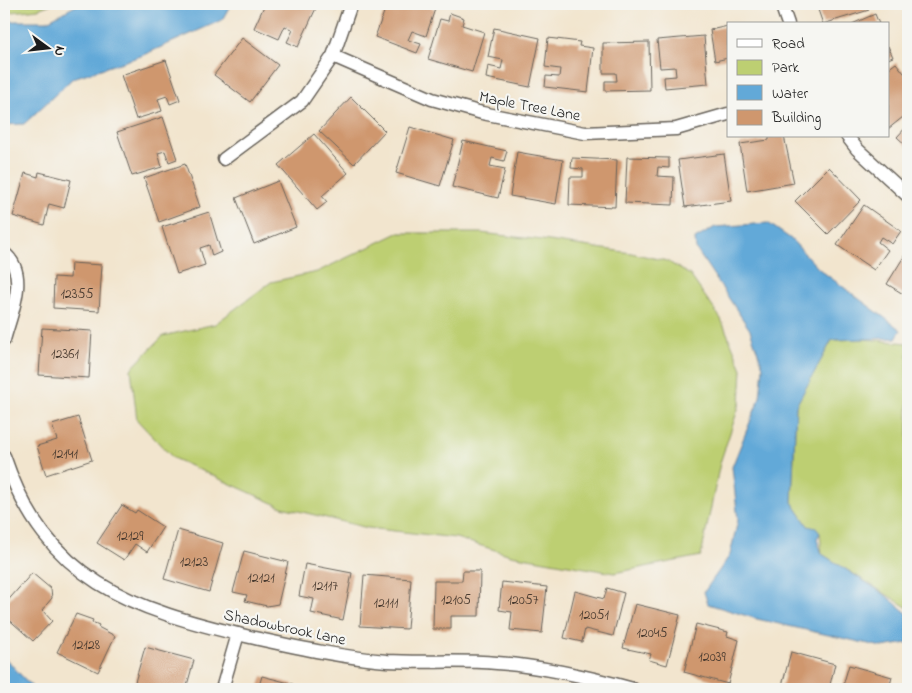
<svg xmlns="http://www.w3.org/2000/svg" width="912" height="693" font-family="'Indie Flower',sans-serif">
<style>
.green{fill:#bdcf72;stroke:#6c7647}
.water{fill:#62a9d8;stroke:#3f627a}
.building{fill:#cf976e}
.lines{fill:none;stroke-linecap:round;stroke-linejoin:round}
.street-casing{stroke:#67625a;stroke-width:15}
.street{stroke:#fff;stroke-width:12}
.labels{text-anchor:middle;stroke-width:4.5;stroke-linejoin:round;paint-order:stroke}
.number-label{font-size:14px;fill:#493b30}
.street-label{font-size:16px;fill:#1c1c1c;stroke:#f6f6f2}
</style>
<rect width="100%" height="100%" fill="#f6f6f2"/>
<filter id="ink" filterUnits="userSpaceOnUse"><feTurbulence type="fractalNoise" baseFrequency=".02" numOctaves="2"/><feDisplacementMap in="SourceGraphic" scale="10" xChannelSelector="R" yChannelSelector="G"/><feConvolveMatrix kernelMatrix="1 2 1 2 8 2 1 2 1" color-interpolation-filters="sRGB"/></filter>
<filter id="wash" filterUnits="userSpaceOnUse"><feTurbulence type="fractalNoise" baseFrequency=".0096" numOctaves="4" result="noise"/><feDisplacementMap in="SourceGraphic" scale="20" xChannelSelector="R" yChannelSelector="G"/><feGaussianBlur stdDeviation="1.12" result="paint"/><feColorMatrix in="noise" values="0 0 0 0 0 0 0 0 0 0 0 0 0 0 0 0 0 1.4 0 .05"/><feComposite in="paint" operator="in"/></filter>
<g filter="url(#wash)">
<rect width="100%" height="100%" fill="#f2e5ce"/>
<g class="green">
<path d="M4 4H51L38 9 4 13Z"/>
<path d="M398 233H481L542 240 631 253 667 261 690 275 721 319 742 369 740 403 720 463 701 556 614 573 511 555 456 538 368 528 282 507 173 458 137 420 131 369 163 336 215 324 271 282 317 272Z"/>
<path d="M863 339 908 343V608L822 554 820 533 808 526 792 502 796 405 832 340Z"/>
</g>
<g class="water">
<path d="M79 4H231L222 20 141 56 73 78 24 124 4 125V21H47Z"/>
<path d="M768 223 791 239 819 269 901 330 896 338 832 340 796 406 792 502 808 526 816 528 820 533 817 539 822 554 884 594 908 614V643L882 647 757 619 708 604 704 592 730 555 738 520 732 467 760 397 763 367 750 330 696 249 695 239 715 227Z"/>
<path d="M4 657 34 689H4Z"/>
</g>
<g id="blocks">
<g class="building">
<path d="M265 4H313L317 6 298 47 287 42 293 30 285 26 279 39 254 28Z"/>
<path d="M387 4H422L435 9 426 36 412 31 408 40 421 44 417 53 375 37Z"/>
<path d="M816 4H867L869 10 823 24Z"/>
<path d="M450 13 464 18 462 25 484 32 472 72 428 59 440 19 448 21Z"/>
<path d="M875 14 879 24H852Z"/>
<path d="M728 26V58L715 61 710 30Z"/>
<path d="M494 28 540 38 530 87 486 78 488 66 501 69 503 60 488 57Z"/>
<path d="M704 36 708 84 665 88 664 77 676 76 675 67 660 68 657 40Z"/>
<path d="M242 38 278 65 250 102 214 75Z"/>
<path d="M548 38 580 42 579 46 593 48 588 92 545 87 546 76 559 77 560 69 545 67Z"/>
<path d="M649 42 650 90 605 91V81H617L616 73H603V43Z"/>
<path d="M888 46 893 57 888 59Z"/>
<path d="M166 60 180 100 170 104 167 96 158 99 162 111 136 119 121 75Z"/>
<path d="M896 63 908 78V113L888 129V69Z"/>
<path d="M351 97 385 131 354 164 319 131Z"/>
<path d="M163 117 177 159 169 162 165 151 158 153 162 167 132 176 117 132Z"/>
<path d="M908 125V147L897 137Z"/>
<path d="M410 127 454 140 440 186 396 173Z"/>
<path d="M314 134 348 173 322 196 327 202 317 210 278 165Z"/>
<path d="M784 136 794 183 747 191 740 144 769 140V137Z"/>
<path d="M463 141 507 151 504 161 492 158 490 166 505 169 498 198 452 187Z"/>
<path d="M517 152 563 160 556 204 510 196Z"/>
<path d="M724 154 731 201 685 207 678 160Z"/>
<path d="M627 157 669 158V168L658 167 657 176 674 177 673 205 625 203Z"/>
<path d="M572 158 617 160 615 207 569 205 570 177H583V169L571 168Z"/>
<path d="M4 162 8 163 4 178Z"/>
<path d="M185 164 200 207 159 222 144 178Z"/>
<path d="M829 167 861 200 828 234 795 201Z"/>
<path d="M39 172 71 180 64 208 49 204 44 225 13 216 25 173 38 177Z"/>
<path d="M278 181 296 227 254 244 236 198Z"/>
<path d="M864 205 901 231 892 244 881 237 878 242 888 250 874 270 837 245Z"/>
<path d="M209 212 221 252 212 256 209 245 200 248 205 265 177 274 162 227Z"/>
<path d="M908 250V297L887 284Z"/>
<path d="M71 263 102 265 99 311 53 308 54 277 70 278Z"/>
<path d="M42 328 92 331 89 378 39 375Z"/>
<path d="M78 417 92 460 46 475 37 446 57 440 52 425Z"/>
<path d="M122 505 135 513 137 510 163 527 147 552 135 544 124 560 97 543Z"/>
<path d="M178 530 223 543 209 592 164 579Z"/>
<path d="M244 551 288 562 278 604 267 606 245 601 247 595 233 592Z"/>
<path d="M305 564 352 573 343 620 311 613 314 599 299 596Z"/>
<path d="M463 571H480L479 616H451V629H433L434 581H462Z"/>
<path d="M32 573 51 589 52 598 42 610 52 621 33 641 4 615V605Z"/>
<path d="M364 575 411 579 407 629 360 626Z"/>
<path d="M502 582 547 587 542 633 510 630 512 612 499 610Z"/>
<path d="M607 588 624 593 613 636 585 629 582 642 564 638 575 591 604 599Z"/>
<path d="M635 604 680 615 667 665 649 660 651 654 623 648Z"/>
<path d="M76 614 93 620 92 622 99 625 98 627 115 636 98 672 57 652Z"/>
<path d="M696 624 728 632 727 636 739 640 728 684 684 672Z"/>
<path d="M145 647 194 660 186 689H133Z"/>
<path d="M791 652 835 664 829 689H781Z"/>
<path d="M849 665 892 677 889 689H842Z"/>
<path d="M262 676 293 684 291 689H258Z"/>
</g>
</g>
</g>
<g filter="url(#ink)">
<use href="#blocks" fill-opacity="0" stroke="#67625a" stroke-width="1"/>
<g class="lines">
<defs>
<g id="street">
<path d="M781 4 788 24"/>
<path d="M333 56 432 99 482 113 585 133 676 129 728 114"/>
<path d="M847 136 857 149 908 196"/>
<path d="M224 159 302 101 333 56 351 4"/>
<path d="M4 253C30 274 11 313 4 340"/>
<path d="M4 456C46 581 131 609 250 637 296 647 340 657 387 661 424 663 460 660 497 663 542 666 589 677 633 689"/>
<path d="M222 689 238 634"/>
</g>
</defs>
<use href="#street" class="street-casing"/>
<use href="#street" class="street"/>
</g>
</g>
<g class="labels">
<g class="number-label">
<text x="77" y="298">12355</text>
<text x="65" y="358">12361</text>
<text x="65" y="458">12141</text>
<text x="130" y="540">12129</text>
<text x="194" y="566">12123</text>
<text x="261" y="582">12121</text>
<text x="325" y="590">12117</text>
<text x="456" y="604">12105</text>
<text x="523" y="604">12057</text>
<text x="386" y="607">12111</text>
<text x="594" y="619">12051</text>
<text x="652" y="637">12045</text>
<text x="86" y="649">12128</text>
<text x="712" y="661">12039</text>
</g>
<g class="street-label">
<text transform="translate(530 105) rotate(11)" y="6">Maple Tree Lane</text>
<text transform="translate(285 626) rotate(12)" y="6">Shadowbrook Lane</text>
</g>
</g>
<rect width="912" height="693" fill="none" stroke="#f6f6f2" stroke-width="20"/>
<rect x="727" y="22" width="162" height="115" fill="#f6f6f2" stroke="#9f9f9c"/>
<rect x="737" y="39" width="25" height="8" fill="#ffffff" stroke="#9f9f9c"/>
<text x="772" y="48" font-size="15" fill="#1c1c1c">Road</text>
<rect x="737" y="60" width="25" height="15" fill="#bdcf72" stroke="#9f9f9c"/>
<text x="772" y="72" font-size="15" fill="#1c1c1c">Park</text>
<rect x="737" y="85" width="25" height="15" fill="#62a9d8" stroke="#9f9f9c"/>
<text x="772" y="98" font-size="15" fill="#1c1c1c">Water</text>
<rect x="737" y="110" width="25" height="15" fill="#cf976e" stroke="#9f9f9c"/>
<text x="772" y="122" font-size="15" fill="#1c1c1c">Building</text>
<g transform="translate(48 48) rotate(105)" stroke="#f6f6f2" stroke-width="4" paint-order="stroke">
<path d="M0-4L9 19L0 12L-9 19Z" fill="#1c1c1c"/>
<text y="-8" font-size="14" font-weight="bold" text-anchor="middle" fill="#1c1c1c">N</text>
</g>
</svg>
